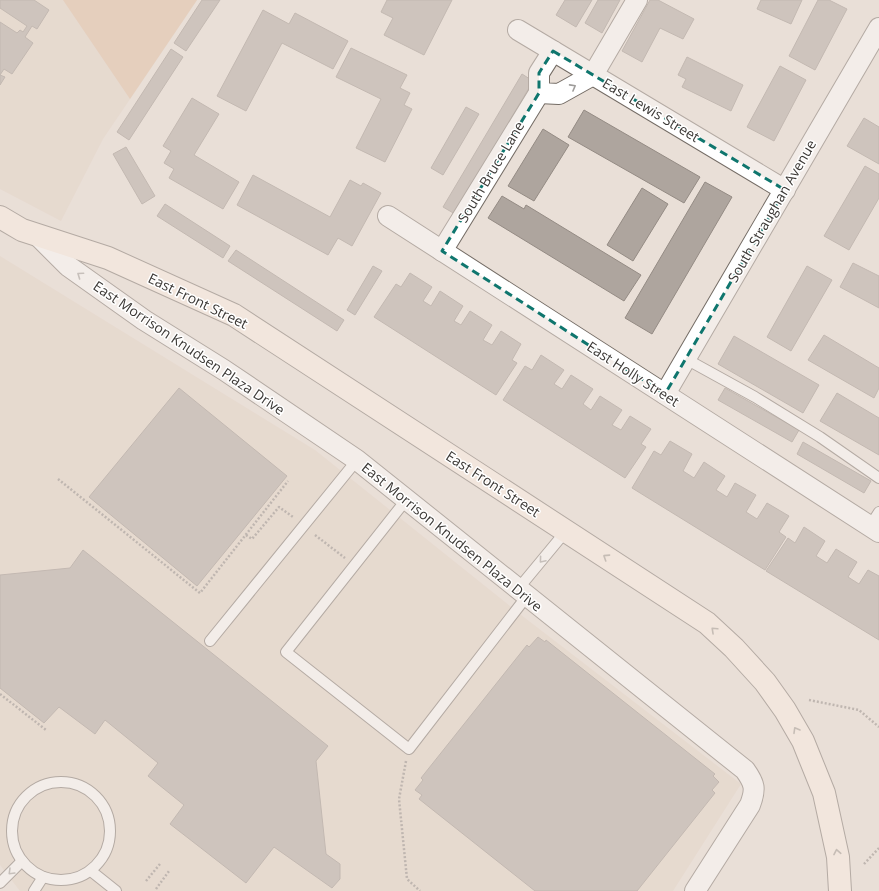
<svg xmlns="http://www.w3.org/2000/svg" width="879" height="891" font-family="'Open Sans',sans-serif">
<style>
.built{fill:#e3d4c6}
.green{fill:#dfbc9e}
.building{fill:#aea59e;stroke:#948b84}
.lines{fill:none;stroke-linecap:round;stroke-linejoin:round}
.lane-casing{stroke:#746c65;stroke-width:12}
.street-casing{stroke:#746c65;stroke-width:22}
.secondary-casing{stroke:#746c65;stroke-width:24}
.path{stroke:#8c8681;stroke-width:2.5;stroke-dasharray:2 2;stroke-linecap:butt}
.lane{stroke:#fff;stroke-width:10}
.street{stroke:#fff;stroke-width:20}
.secondary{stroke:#fcefe4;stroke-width:22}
.oneway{stroke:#9e9c9a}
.oneway2{stroke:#9c948d}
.marked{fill:none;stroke:#0f766e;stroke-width:3;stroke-dasharray:8 5;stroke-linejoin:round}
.labels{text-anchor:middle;stroke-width:3;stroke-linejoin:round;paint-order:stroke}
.street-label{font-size:14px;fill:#3c3936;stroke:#fff}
</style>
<rect width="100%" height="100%" fill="#e9dfd7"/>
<g class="built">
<path d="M0 0H197L103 139 61 221 0 189Z"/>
<path d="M0 256 315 450 525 618 741 784 673 891H20L0 865Z"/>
</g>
<path class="green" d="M63 0H197L130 99Z"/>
<g class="building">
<path d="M0 0H34L49 10 37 29 32 26 25 37 33 43 12 74 4 69 0 75 5 77 0 85V22L17 33 20 30 23 32 27 26 0 8Z"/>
<path d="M202 0H220L186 51 174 43Z"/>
<path d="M387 0H452L424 55 384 35 393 18 381 12Z"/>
<path d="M565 0H592L576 27 556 15Z"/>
<path d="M598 0H620L602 33 585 23Z"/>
<path d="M650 0H658L694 19 683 39 660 28 642 62 622 51Z"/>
<path d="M761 0H802L791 24 757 9Z"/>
<path d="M818 0H829L847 9 815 70 789 56Z"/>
<path d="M263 10 289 24 295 13 348 41 333 69 282 43 246 111 217 96Z"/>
<path d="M351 48 407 75 400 88 410 93 404 105 412 109 385 162 356 148 381 99 336 77Z"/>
<path d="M171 49 183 57 129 140 117 132Z"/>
<path d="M687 57 743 85 731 111 682 87 686 79 678 75Z"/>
<path d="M780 66 806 80 774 141 747 127Z"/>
<path d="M522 74 533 81 455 214 443 207Z"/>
<path d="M192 98 219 114 194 155 239 182 223 209 169 178 174 169 164 163 171 151 163 146Z"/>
<path d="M466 107 479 114 443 175 431 168Z"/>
<path d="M584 110 700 177 684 203 568 137Z"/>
<path d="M864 118 879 127V164L847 146Z"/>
<path d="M543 129 569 145 534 201 508 186Z"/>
<path d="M126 147 155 196 142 204 113 154Z"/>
<path d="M865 166 879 174V198L849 250 824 236Z"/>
<path d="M253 175 330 217 350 180 361 186 363 183 381 193 352 246 338 238 328 255 237 205Z"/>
<path d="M705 182 732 197 652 334 625 318Z"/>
<path d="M642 188 668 204 633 261 607 245Z"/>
<path d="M502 196 524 209 526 205 641 275 624 301 488 218Z"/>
<path d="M165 204 230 246 223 258 157 216Z"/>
<path d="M236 250 344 320 337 331 228 261Z"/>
<path d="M853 263 879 276V308L840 287Z"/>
<path d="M373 266 382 271 355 315 347 310Z"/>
<path d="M807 266 832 280 791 351 767 337Z"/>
<path d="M410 273 432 287 423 301 431 306 440 291 463 306 454 321 461 325 470 311 492 325 483 340 492 345 501 331 521 344 512 360 517 363 496 395 374 317 396 284 401 287Z"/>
<path d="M824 335 879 368V388L874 398 808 360Z"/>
<path d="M734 336 819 385 803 413 718 364Z"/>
<path d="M541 355 564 370 554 384 562 389 571 375 593 389 583 404 591 410 600 396 622 410 612 425 621 430 630 416 651 429 641 444 646 447 625 478 503 400 525 366 532 370Z"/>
<path d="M179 388 287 476 197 586 89 497Z"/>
<path d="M725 388 799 430 792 442 718 400Z"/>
<path d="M837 393 879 418V455L820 421Z"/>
<path d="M670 441 692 454 683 471 694 478 704 462 725 476 716 490 727 497 735 483 756 495 746 512 757 519 767 503 789 516 779 532 786 537 765 570 632 488 654 451 661 455Z"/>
<path d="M803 442 871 481 864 493 797 454Z"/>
<path d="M804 527 825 541 816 556 827 563 836 549 857 562 848 577 859 584 868 570 879 576V640L766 571 788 538 795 543Z"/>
<path d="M83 550 328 746 316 761 326 854 340 864V879L332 888 274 847 246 883 170 824 184 805 148 776 158 763 105 720 95 734 59 707 44 723 0 688V575L70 568Z"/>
<path d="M538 637 545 642 546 640 715 774 713 776 719 782 712 790 715 793 637 891H535L419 799 422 795 415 790 423 780 421 778 527 645 529 647Z"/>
</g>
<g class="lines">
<defs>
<g id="lane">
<path d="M686 359 755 397 820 437 879 478"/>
<path d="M406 500 286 652 409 749 527 596"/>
<path d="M870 526 879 512"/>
<path d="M518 589 566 531"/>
<path d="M210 641 357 460"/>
<circle cx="61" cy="831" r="49"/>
<path d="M91 871 116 891"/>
<path d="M0 883 22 861"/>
<path d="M34 891 43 877"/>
</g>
<g id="street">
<path d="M518 30 785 190"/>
<path d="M553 51 539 73V93L559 94 593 75 637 0"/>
<path d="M388 216 879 532"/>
<path d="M37 235 68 266 144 320 224 370 357 460 745 770C755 784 756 789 750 805L695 891"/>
<path d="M442 251 539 93"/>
<path d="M665 394 879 28"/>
</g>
<path id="secondary" d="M0 217 22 230 108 258 234 315 707 623 734 648 765 682 785 710 803 741 824 793 838 857 840 891"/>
</defs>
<use href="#lane" class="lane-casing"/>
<use href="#street" class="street-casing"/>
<use href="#secondary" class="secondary-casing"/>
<g class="path">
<path d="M58 479 200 593 288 481"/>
<path d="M246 535 252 539 279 507 293 517"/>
<path d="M315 535 345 558"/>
<path d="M0 694 46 730"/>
<path d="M809 700 859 710 879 727"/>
<path d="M406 761 399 799 407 879 420 891"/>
<path d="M864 864 879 848"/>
<path d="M146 881 160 864"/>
<path d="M156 889 169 871"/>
</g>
<use href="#lane" class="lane"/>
<use href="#street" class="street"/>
<use href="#secondary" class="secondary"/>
</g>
<defs><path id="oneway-chevron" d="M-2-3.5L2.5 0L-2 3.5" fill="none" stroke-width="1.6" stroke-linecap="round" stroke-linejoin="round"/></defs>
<g class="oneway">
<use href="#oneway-chevron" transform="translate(573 87) rotate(-29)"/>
<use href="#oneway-chevron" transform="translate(80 275) rotate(-145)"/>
<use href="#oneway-chevron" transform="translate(542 560) rotate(130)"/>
<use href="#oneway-chevron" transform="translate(11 872) rotate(135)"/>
</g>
<g class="oneway2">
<use href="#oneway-chevron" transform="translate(606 557) rotate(-147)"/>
<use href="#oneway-chevron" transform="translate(714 630) rotate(-137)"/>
<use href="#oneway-chevron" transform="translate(796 730) rotate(-120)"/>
<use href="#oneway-chevron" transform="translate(837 852) rotate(-101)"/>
</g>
<path d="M0 0H879V891H0ZM553 51 785 190 665 394 442 251 539 93V73Z" fill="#e9dfd7" fill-opacity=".55" fill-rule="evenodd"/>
<path class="marked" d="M553 51 785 190 665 394 442 251 539 93V73Z"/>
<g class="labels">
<g class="street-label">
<text transform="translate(651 110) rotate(31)" y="5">East Lewis Street</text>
<text transform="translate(491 172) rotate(-59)" y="5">South Bruce Lane</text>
<text transform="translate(772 211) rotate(-60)" y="5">South Straughan Avenue</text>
<text transform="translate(198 301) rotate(26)" y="5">East Front Street</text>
<text transform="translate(189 348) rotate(34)" y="5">East Morrison Knudsen Plaza Drive</text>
<text transform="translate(633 374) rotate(33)" y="5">East Holly Street</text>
<text transform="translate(493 484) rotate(33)" y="5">East Front Street</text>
<text transform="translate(452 537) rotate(39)" y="5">East Morrison Knudsen Plaza Drive</text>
</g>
</g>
</svg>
